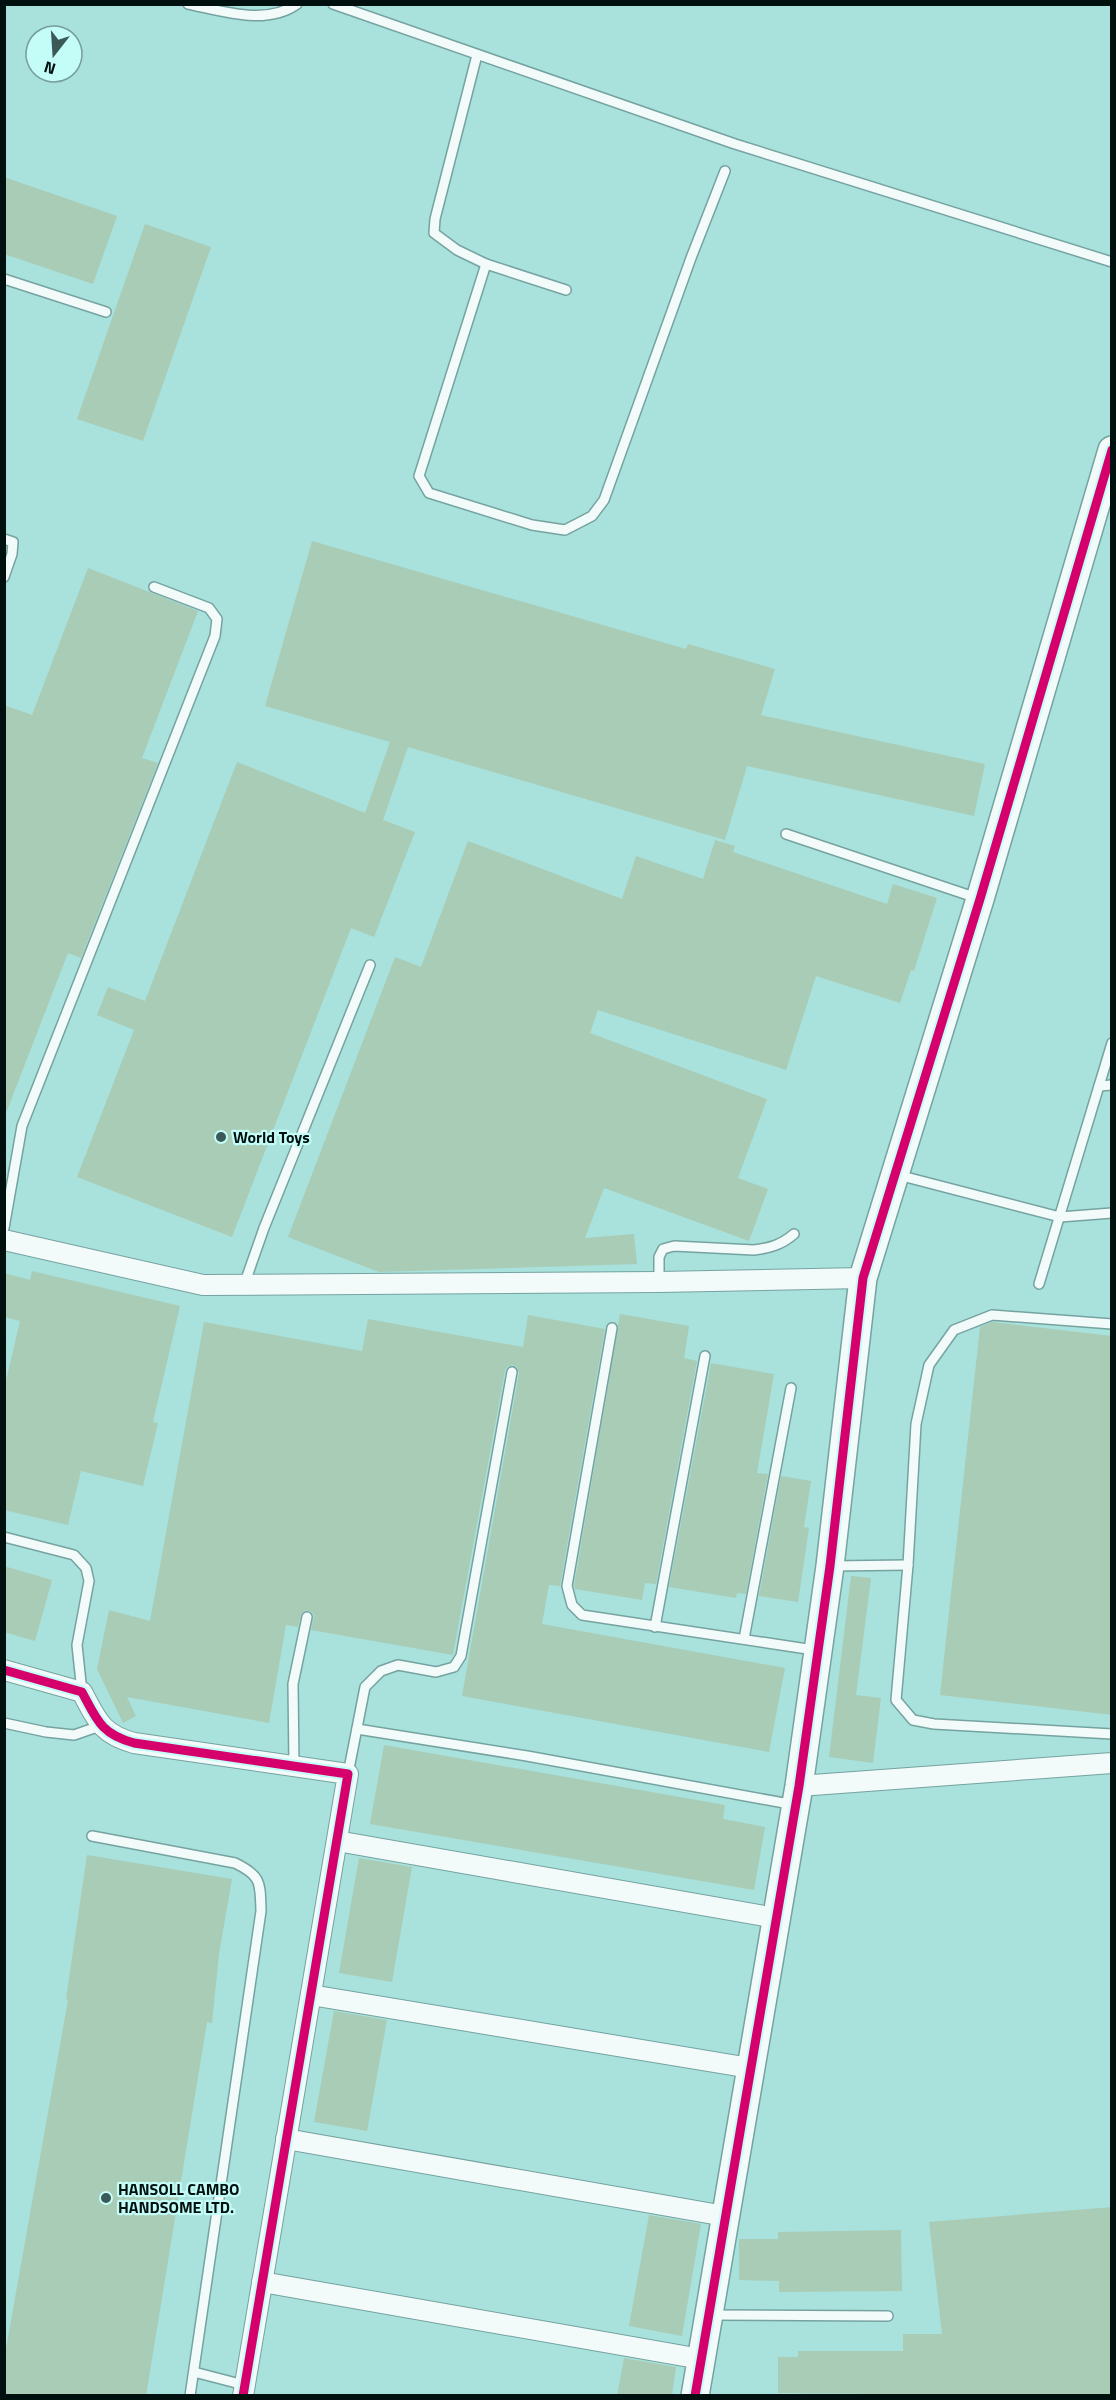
<svg xmlns="http://www.w3.org/2000/svg" width="1116" height="2400" font-family="'Titillium Web',sans-serif">
<style>
.building{fill:#a9ccb6}
.lines{fill:none;stroke-linecap:round;stroke-linejoin:round}
.lane-casing{stroke:#75a3a0;stroke-width:12}
.street-casing{stroke:#75a3a0;stroke-width:22}
.secondary-casing{stroke:#75a3a0;stroke-width:30}
.lane{stroke:#f2fafa;stroke-width:9}
.street{stroke:#f2fafa;stroke-width:20}
.secondary{stroke:#f2fafa;stroke-width:27}
.cycleway-casing{stroke:#c4fcf7;stroke-width:13}
.cycleway{stroke:#d6006c;stroke-width:9}
.poi-dot{fill:#3b5957;stroke:#c4fcf7;stroke-width:2}
.labels{text-anchor:middle;stroke-width:4.5;stroke-linejoin:round;paint-order:stroke}
.poi-label{font-size:16px;font-weight:bold;fill:#00100f;stroke:#c4fcf7;text-anchor:start}
</style>
<rect width="100%" height="100%" fill="#a9e1dc"/>
<g class="building">
<path d="M4 177 117 216 93 284 4 254Z"/>
<path d="M145 224 211 247 143 441 77 419Z"/>
<path d="M312 541 686 649 688 644 775 669 761 715 985 764 974 816 747 766 725 840 408 747 383 820 415 832 374 937 351 928 232 1237 77 1177 134 1030 97 1015 108 987 145 1001 237 762 365 813 390 742 265 706Z"/>
<path d="M88 568 198 611 142 758 158 763 81 958 68 953 6 1113 4 705 32 715Z"/>
<path d="M715 840 735 846 733 852 887 904 893 884 937 898 914 971 911 970 900 1003 816 976 786 1070 598 1010 590 1033 767 1099 738 1178 768 1189 749 1241 604 1188 585 1238 634 1234 637 1264 379 1272 288 1237 395 957 421 967 468 841 622 899 636 856 703 879Z"/>
<path d="M32 1271 180 1306 153 1422 158 1423 143 1486 81 1471 68 1525 4 1510V1389L20 1321 4 1317V1273L30 1280Z"/>
<path d="M620 1314 689 1326 684 1358 697 1361 656 1584 645 1583 642 1600 575 1589 574 1586Z"/>
<path d="M528 1315 605 1329 560 1586 549 1585 542 1624 785 1668 769 1752 462 1696 519 1373 517 1367 513 1365 507 1367 505 1371 453 1655 311 1630 314 1615 311 1612 305 1610 301 1615 298 1627 286 1625 269 1723 127 1697 136 1716 123 1723 97 1669 109 1610 150 1621 204 1322 362 1351 368 1319 523 1347Z"/>
<path d="M992 1322 1112 1336V1715L940 1695 980 1327Z"/>
<path d="M711 1363 774 1374 757 1473 768 1474 746 1594 737 1593 736 1598 669 1587Z"/>
<path d="M781 1476 811 1481 804 1527 809 1528 798 1602 759 1596Z"/>
<path d="M4 1566 52 1580 35 1641 4 1632Z"/>
<path d="M851 1576 871 1578 856 1695 881 1698 873 1763 829 1757Z"/>
<path d="M384 1745 725 1805 723 1819 765 1827 754 1890 370 1824Z"/>
<path d="M87 1855 232 1879 219 1954 212 2023 207 2022 146 2396H4V2360L68 2000 66 1999Z"/>
<path d="M359 1858 412 1867 392 1982 339 1973Z"/>
<path d="M334 2011 387 2020 367 2131 314 2122Z"/>
<path d="M1112 2207V2396L778 2393V2357H798V2351H903V2334H942L929 2222Z"/>
<path d="M649 2215 701 2224 682 2336 629 2326Z"/>
<path d="M901 2230 902 2291 779 2292V2281L739 2280V2239H778V2232Z"/>
<path d="M624 2358 676 2367 672 2396H617Z"/>
</g>
<g class="lines">
<defs>
<g id="lane">
<path d="M188 4C223 11 266 26 297 4"/>
<path d="M333 4 735 144 1112 262"/>
<path d="M477 55 435 219 434 233 457 250 486 264 566 290"/>
<path d="M486 264 419 476 429 493 532 525 565 530 592 516 604 500 691 258 725 171"/>
<path d="M4 279 106 312"/>
<path d="M4 539 13 542 12 554 4 577"/>
<path d="M786 834 977 898"/>
<path d="M1099 1086 1112 1085"/>
<path d="M898 1175 1060 1217 1112 1213"/>
<path d="M4 1228 22 1126 215 636 217 619 209 608 154 587"/>
<path d="M659 1282V1257L663 1249 674 1246 754 1250C770 1248 781 1245 794 1234"/>
<path d="M1039 1284 1112 1043"/>
<path d="M244 1285 264 1228 370 965"/>
<path d="M1112 1324 992 1315 954 1330 929 1365 916 1424 908 1565 896 1700 913 1720 934 1724 1112 1734"/>
<path d="M612 1328 567 1586 572 1605 582 1615 814 1650"/>
<path d="M4 1537 74 1555 86 1568 89 1581 77 1645 82 1692"/>
<path d="M832 1566 908 1565"/>
<path d="M655 1627 705 1356"/>
<path d="M744 1639 791 1388"/>
<path d="M4 1723 46 1732 74 1735 100 1726"/>
<path d="M357 1729 527 1756 795 1805"/>
<path d="M294 1765 293 1684 307 1617"/>
<path d="M348 1774 365 1687 381 1671 398 1665 436 1672 454 1667 461 1656 512 1372"/>
<path d="M92 1836 235 1863C262 1876 260 1883 261 1911L190 2396"/>
<path d="M711 2315 888 2316"/>
<path d="M194 2372 244 2385"/>
</g>
<g id="street">
<path d="M4 1240 203 1285 659 1282 863 1278"/>
<path d="M4 1670 82 1692C97 1720 101 1734 134 1743L348 1774 243 2396"/>
<path d="M799 1786 1112 1763"/>
<path d="M337 1841 776 1918"/>
<path d="M311 1995 750 2068"/>
<path d="M286 2139 725 2216"/>
<path d="M262 2282 701 2359"/>
</g>
<path id="secondary" d="M695 2396 799 1786 830 1566 863 1278 980 899 1112 450"/>
</defs>
<use href="#lane" class="lane-casing"/>
<use href="#street" class="street-casing"/>
<use href="#secondary" class="secondary-casing"/>
<use href="#lane" class="lane"/>
<use href="#street" class="street"/>
<use href="#secondary" class="secondary"/>
<defs>
<g id="cycleway">
<path d="M4 1670 82 1692C97 1720 101 1734 134 1743L348 1774 243 2396"/>
<path d="M695 2396 799 1786 830 1566 863 1278 980 899 1112 450"/>
</g>
</defs>
<use href="#cycleway" class="cycleway-casing"/>
<use href="#cycleway" class="cycleway"/>
</g>
<g class="poi-dot">
<circle cx="221" cy="1137" r="6"/>
<circle cx="106" cy="2198" r="6"/>
</g>
<g class="labels">
<g class="poi-label">
<text x="233" y="1143">World Toys</text>
<text x="118" y="2195">HANSOLL CAMBO<tspan x="118" dy="18">HANDSOME LTD.</tspan></text>
</g>
</g>
<rect width="1116" height="2400" fill="none" stroke="#00100f" stroke-width="12"/>
<g transform="translate(54 54) rotate(197)"><circle r="28" fill="#c4fcf7" stroke="#769e9a" stroke-width="1.5"/>
<path d="M0-4.5L10 22L0 15L-10 22Z" fill="#3b5957"/>
<text y="-9" font-size="16" font-weight="bold" text-anchor="middle" fill="#00100f">N</text>
</g>
</svg>
